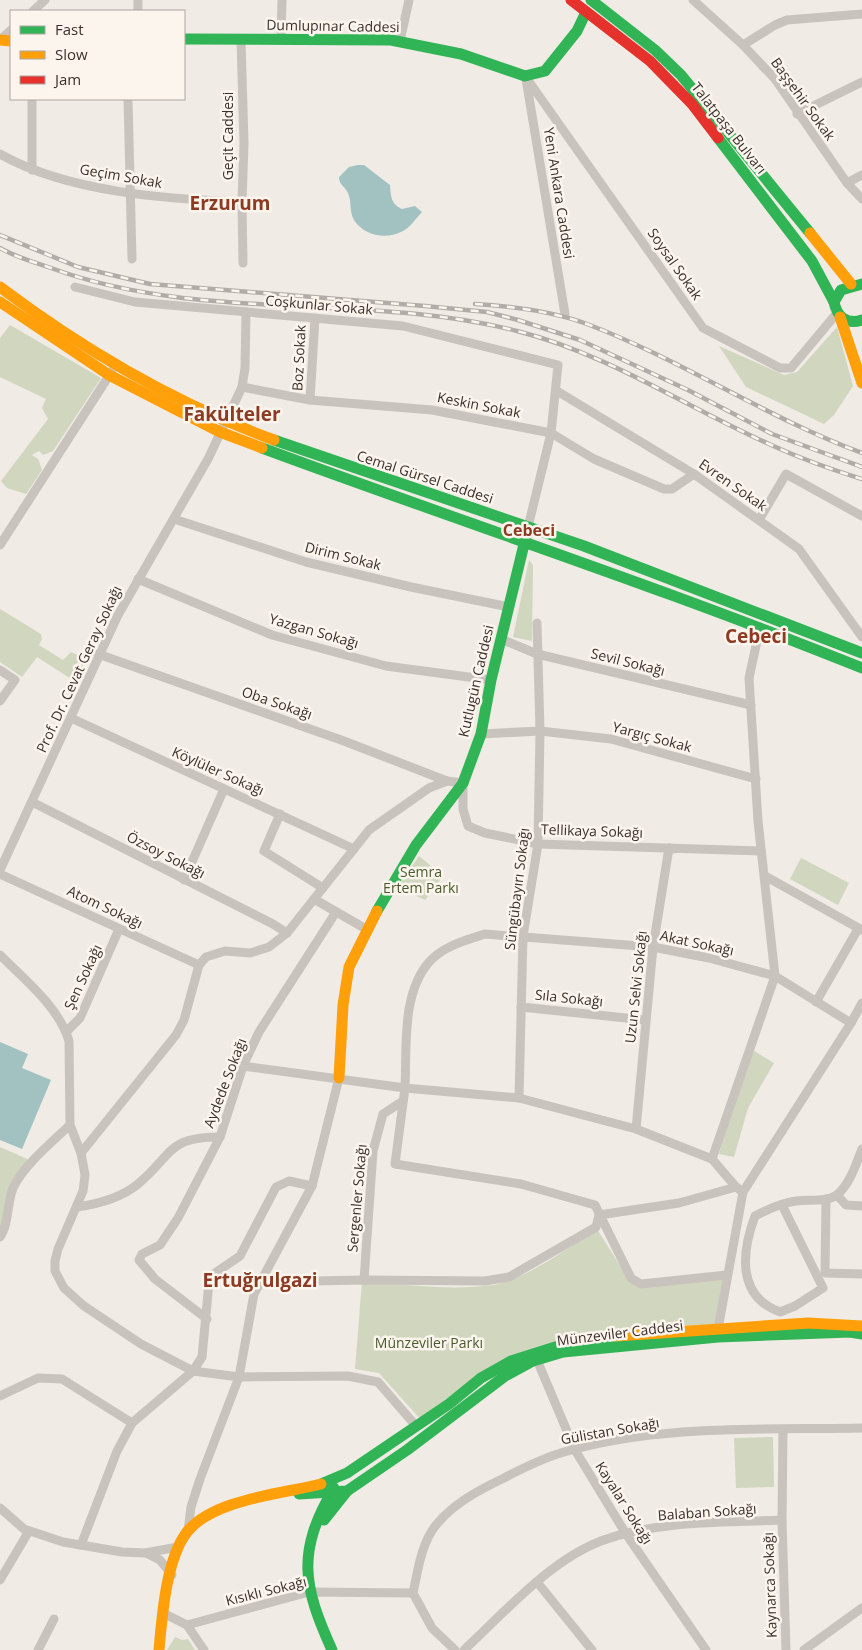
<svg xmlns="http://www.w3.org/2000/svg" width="862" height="1650" font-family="'Open Sans',sans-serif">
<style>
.green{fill:#d1d6bf}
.water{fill:#a1c2c1}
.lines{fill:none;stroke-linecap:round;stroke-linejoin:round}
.street{stroke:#c9c3be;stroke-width:9}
.fast{stroke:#30b455;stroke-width:11}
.slow{stroke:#ff9f0a;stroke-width:11}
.jam{stroke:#e5322d;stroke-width:11}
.rail-casing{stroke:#b1aca8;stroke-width:4.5}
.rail{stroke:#fbf5ee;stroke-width:2.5;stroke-dasharray:8;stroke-linecap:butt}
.labels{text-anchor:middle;stroke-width:5;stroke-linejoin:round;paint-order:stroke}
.street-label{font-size:14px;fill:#3b302b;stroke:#fbf5ee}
.park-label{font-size:14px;fill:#4a5a2e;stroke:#fbf5ee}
.quarter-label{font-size:16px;font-weight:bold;fill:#8c3b22;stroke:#fbf5ee}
.district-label{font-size:19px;font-weight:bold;fill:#8c3b22;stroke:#fbf5ee}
</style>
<rect width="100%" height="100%" fill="#f0ebe5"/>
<g class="green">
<path d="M10 325 101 378 53 451 43 455 39 451 32 455 38 459 42 470 26 494 7 488 1 481 48 419 42 408 46 399 0 377V338Z"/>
<path d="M837 327 853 386 834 415 824 424 746 387 719 346 784 375 797 372Z"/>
<path d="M529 560 533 565 532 641 513 637Z"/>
<path d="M0 609 41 634 42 639 39 645 63 660 71 652 86 659 76 682 37 657 22 677 0 662Z"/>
<path d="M419 856 443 876 425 900 398 887Z"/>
<path d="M801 858 849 883 838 905 790 879Z"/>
<path d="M751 1049 774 1063 748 1108 734 1157 719 1154Z"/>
<path d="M0 1147 34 1162 19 1179 0 1237Z"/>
<path d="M597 1229 629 1280H723L715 1326 528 1350 422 1421 379 1373 355 1369 362 1282C405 1284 451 1291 493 1285 527 1279 568 1248 597 1229Z"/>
<path d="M773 1437 774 1487 736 1488 734 1438Z"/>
<path d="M175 1637 182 1640 188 1639 195 1650H167Z"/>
</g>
<g class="water">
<path d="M358 165H364L390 185C391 197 391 204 402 209L415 206 422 212C416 218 411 227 403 231 387 240 364 236 354 220 349 211 352 202 348 193 345 186 339 185 339 177L349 167Z"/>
<path d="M0 1042 28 1054 22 1068 51 1080 22 1149 0 1140Z"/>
</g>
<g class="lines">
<g class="street">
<path d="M138 0V11"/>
<path d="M693 0 743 45 775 79 847 183 862 199"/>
<path d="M33 11 45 0"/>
<path d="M281 39 282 0"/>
<path d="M0 40 11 30"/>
<path d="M241 40 244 143 242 202 243 263"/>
<path d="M400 41 409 0"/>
<path d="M743 45 775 25 787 20 862 14"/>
<path d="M525 76 703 328 780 368H791L837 313"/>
<path d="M526 79 565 314"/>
<path d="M128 99 132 259"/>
<path d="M797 114 862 82"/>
<path d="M0 154C67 192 165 199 242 202"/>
<path d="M32 170V99"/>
<path d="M847 183 862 175"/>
<path d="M75 287 135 302 403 326 558 365 551 433 528 527"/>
<path d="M242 387 310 400 432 410 551 433 594 459 664 489H672L694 474"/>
<path d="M557 391 694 474 799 549 862 637"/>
<path d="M310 400 315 318"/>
<path d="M174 519 306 562 411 587 509 607"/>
<path d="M759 520 786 474 862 516"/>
<path d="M0 545 112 371"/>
<path d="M138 579 272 635 386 666 491 680"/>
<path d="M501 639 537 654 751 705"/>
<path d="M98 654 344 741 447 781"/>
<path d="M0 670 15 680 0 701"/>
<path d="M71 718 354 849"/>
<path d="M481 734 540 731 611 739 756 779"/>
<path d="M32 802 273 924 287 933"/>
<path d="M280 814 264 851 323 888"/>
<path d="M0 870 118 615 208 459 242 387 245 368 246 312"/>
<path d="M0 874 199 965"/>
<path d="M765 876 862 930"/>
<path d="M184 880 224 789"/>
<path d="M314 899 366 929"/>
<path d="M0 955C24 979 59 1007 69 1041L70 1125 81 1153 85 1175 83 1191 58 1249 55 1261V1271L64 1288 84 1306 141 1344 193 1371 239 1377 348 1376 378 1382 416 1426"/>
<path d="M816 1002 858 929"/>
<path d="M521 1007 645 1020"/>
<path d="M66 1032 80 1018 119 929"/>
<path d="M243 1066 405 1088C407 1048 401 993 430 961 444 946 466 940 485 934L653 947 709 958 775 976 851 1023"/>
<path d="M519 1098 523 936 538 844 540 731 537 623"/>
<path d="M636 1129 653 947 669 848 674 849"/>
<path d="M81 1153 176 1035 184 1020 199 965 206 957 225 951 250 953 269 947 287 933 369 830 429 788 447 781 463 783V809L468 826 485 833 538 844 761 851"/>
<path d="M712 1159 775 976 758 821 749 678 760 627"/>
<path d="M837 1195 846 1205 862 1206"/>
<path d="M826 1199 825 1273 862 1274"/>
<path d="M782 1205 823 1288 795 1306 780 1312C736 1296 742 1251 755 1216 768 1209 782 1203 796 1201 809 1199 827 1203 838 1194 851 1182 856 1164 862 1149"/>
<path d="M77 1207C98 1204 121 1198 138 1184 173 1155 166 1137 220 1137"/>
<path d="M0 1237C9 1224 7 1203 13 1188 23 1166 52 1142 70 1125"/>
<path d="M727 1275 641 1284 631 1278 595 1205 521 1184 395 1164 405 1088 519 1098 636 1129 712 1159 736 1187"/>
<path d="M364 1280 373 1151 383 1114 403 1101"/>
<path d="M262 1282 364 1280 485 1281 509 1277 596 1227 599 1215 679 1203 736 1187 743 1192"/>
<path d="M207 1319 155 1279 139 1260 142 1254 160 1245 178 1218 220 1137 243 1066 259 1032 336 912"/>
<path d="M718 1329 743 1192 851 1023 862 1003"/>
<path d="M537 1360 575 1450 626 1534 706 1650"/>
<path d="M0 1396 38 1378 62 1379 132 1423"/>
<path d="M783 1430 782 1520 786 1650"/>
<path d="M0 1508 24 1529 63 1542 122 1552 145 1553 178 1547"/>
<path d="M188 1531 191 1507 200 1479 239 1377 254 1294 312 1186 339 1078"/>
<path d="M81 1545 117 1451 132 1423 193 1371 202 1357 209 1282 215 1273 240 1256 276 1187 289 1181 312 1186"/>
<path d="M146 1553 160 1560 172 1575"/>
<path d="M0 1580 29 1531"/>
<path d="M537 1582 592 1650"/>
<path d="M163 1613 187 1625 204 1650"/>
<path d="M187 1625 309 1592 413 1593"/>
<path d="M38 1650 54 1619"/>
<path d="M455 1650 432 1628 413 1593C418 1570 421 1544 436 1525 454 1503 479 1490 504 1478 523 1468 543 1458 564 1452 659 1424 764 1430 862 1428"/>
<path d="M464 1650C504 1613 549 1561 601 1541 657 1520 723 1523 782 1520"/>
<path d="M804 1650 862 1608"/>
</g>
<g class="fast">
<path d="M591 0 655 50 681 75 810 233"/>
<path d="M184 39 391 40 461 54 525 76 545 71 577 31 586 12"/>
<path d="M718 138 812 261 834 302"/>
<path d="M862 284 841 290 834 302C837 317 847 325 862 320"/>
<path d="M274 440 584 546 862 653"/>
<path d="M262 448C462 522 664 588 862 668"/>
<path d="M377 911 416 845 463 783 481 734 491 680 527 532"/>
<path d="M321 1484 347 1473 449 1404 481 1378 511 1361 568 1343 616 1336"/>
<path d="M299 1494 347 1491 407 1450 505 1376 533 1361 563 1352 718 1337 850 1332 862 1334"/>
<path d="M324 1520 347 1491"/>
<path d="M332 1650C303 1586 296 1552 334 1488"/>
</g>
<g class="slow">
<path d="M0 40 11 41"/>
<path d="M810 233 851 284"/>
<path d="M0 287C85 351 174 403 274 440"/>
<path d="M0 302 109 375 220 432 262 448"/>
<path d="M840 317 862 383"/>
<path d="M339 1078 343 1005 349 967 377 911"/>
<path d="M616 1336 808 1323 862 1326"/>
<path d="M159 1650C162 1617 166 1559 187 1532 213 1499 282 1494 321 1484"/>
</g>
<path class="jam" d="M571 0 650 61 692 104 718 138"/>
<defs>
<g id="rail">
<path d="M0 235 78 267 150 284 425 306 487 312 518 320 580 340 688 390 772 434 862 467"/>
<path d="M0 248C15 257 34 262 51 268 200 323 364 292 517 331 608 354 684 406 769 444 799 458 830 469 862 479"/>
<path d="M475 304C510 306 555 312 587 324 682 360 767 418 862 453"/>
</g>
</defs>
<use href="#rail" class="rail-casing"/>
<use href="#rail" class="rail"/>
</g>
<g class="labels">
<g class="street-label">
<text transform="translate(333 26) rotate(1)" y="5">Dumlupınar Caddesi</text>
<text transform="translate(803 99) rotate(54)" y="5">Başşehir Sokak</text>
<text transform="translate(729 128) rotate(52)" y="5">Talatpaşa Bulvarı</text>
<text transform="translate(228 136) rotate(-90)" y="5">Geçit Caddesi</text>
<text transform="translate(121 176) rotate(10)" y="5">Geçim Sokak</text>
<text transform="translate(559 193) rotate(81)" y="5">Yeni Ankara Caddesi</text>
<text transform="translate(675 264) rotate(55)" y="5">Soysal Sokak</text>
<text transform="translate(319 305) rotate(5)" y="5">Coşkunlar Sokak</text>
<text transform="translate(299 358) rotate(-87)" y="5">Boz Sokak</text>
<text transform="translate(479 405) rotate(11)" y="5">Keskin Sokak</text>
<text transform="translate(425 477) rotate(18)" y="5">Cemal Gürsel Caddesi</text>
<text transform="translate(733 485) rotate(35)" y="5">Evren Sokak</text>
<text transform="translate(343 556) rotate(14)" y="5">Dirim Sokak</text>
<text transform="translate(314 631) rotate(16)" y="5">Yazgan Sokağı</text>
<text transform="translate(628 662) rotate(14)" y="5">Sevil Sokağı</text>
<text transform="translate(79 669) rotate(-65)" y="5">Prof. Dr. Cevat Geray Sokağı</text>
<text transform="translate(476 681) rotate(-77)" y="5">Kutlugün Caddesi</text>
<text transform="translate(277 703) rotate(19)" y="5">Oba Sokağı</text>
<text transform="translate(652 737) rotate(15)" y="5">Yargıç Sokak</text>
<text transform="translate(218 771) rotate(24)" y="5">Köylüler Sokağı</text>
<text transform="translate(592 831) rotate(2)" y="5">Tellikaya Sokağı</text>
<text transform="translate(166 855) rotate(27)" y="5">Özsoy Sokağı</text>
<text transform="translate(517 889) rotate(-83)" y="5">Süngübayırı Sokağı</text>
<text transform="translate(105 907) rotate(25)" y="5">Atom Sokağı</text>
<text transform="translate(697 943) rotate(12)" y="5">Akat Sokağı</text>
<text transform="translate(83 977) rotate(-65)" y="5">Şen Sokağı</text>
<text transform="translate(636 987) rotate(-84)" y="5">Uzun Selvi Sokağı</text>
<text transform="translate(569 998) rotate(6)" y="5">Sıla Sokağı</text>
<text transform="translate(225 1083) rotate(-69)" y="5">Aydede Sokağı</text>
<text transform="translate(357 1198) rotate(-85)" y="5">Sergenler Sokağı</text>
<text transform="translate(620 1333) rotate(-7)" y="5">Münzeviler Caddesi</text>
<text transform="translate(610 1431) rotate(-10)" y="5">Gülistan Sokağı</text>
<text transform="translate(624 1503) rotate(58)" y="5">Kayalar Sokağı</text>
<text transform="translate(707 1512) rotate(-4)" y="5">Balaban Sokağı</text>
<text transform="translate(770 1585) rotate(-92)" y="5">Kaynarca Sokağı</text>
<text transform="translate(266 1591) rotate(-14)" y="5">Kısıklı Sokağı</text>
</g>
<g class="park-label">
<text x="421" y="877">Semra<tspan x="421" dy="16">Ertem Parkı</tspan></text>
<text x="429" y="1348">Münzeviler Parkı</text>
</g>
<g class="quarter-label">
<text x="529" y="536">Cebeci</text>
</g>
<g class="district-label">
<text x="230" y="210">Erzurum</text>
<text x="232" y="421">Fakülteler</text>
<text x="756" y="643">Cebeci</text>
<text x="260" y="1287">Ertuğrulgazi</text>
</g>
</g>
<rect x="10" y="10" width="175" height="90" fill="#fbf5ee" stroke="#aea6a0"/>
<rect x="20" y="26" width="25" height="8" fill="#30b455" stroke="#aea6a0"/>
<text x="55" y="35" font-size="15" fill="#3b302b">Fast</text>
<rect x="20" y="51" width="25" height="8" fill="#ff9f0a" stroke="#aea6a0"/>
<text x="55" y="60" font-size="15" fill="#3b302b">Slow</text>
<rect x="20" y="76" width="25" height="8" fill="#e5322d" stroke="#aea6a0"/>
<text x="55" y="85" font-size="15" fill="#3b302b">Jam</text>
</svg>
